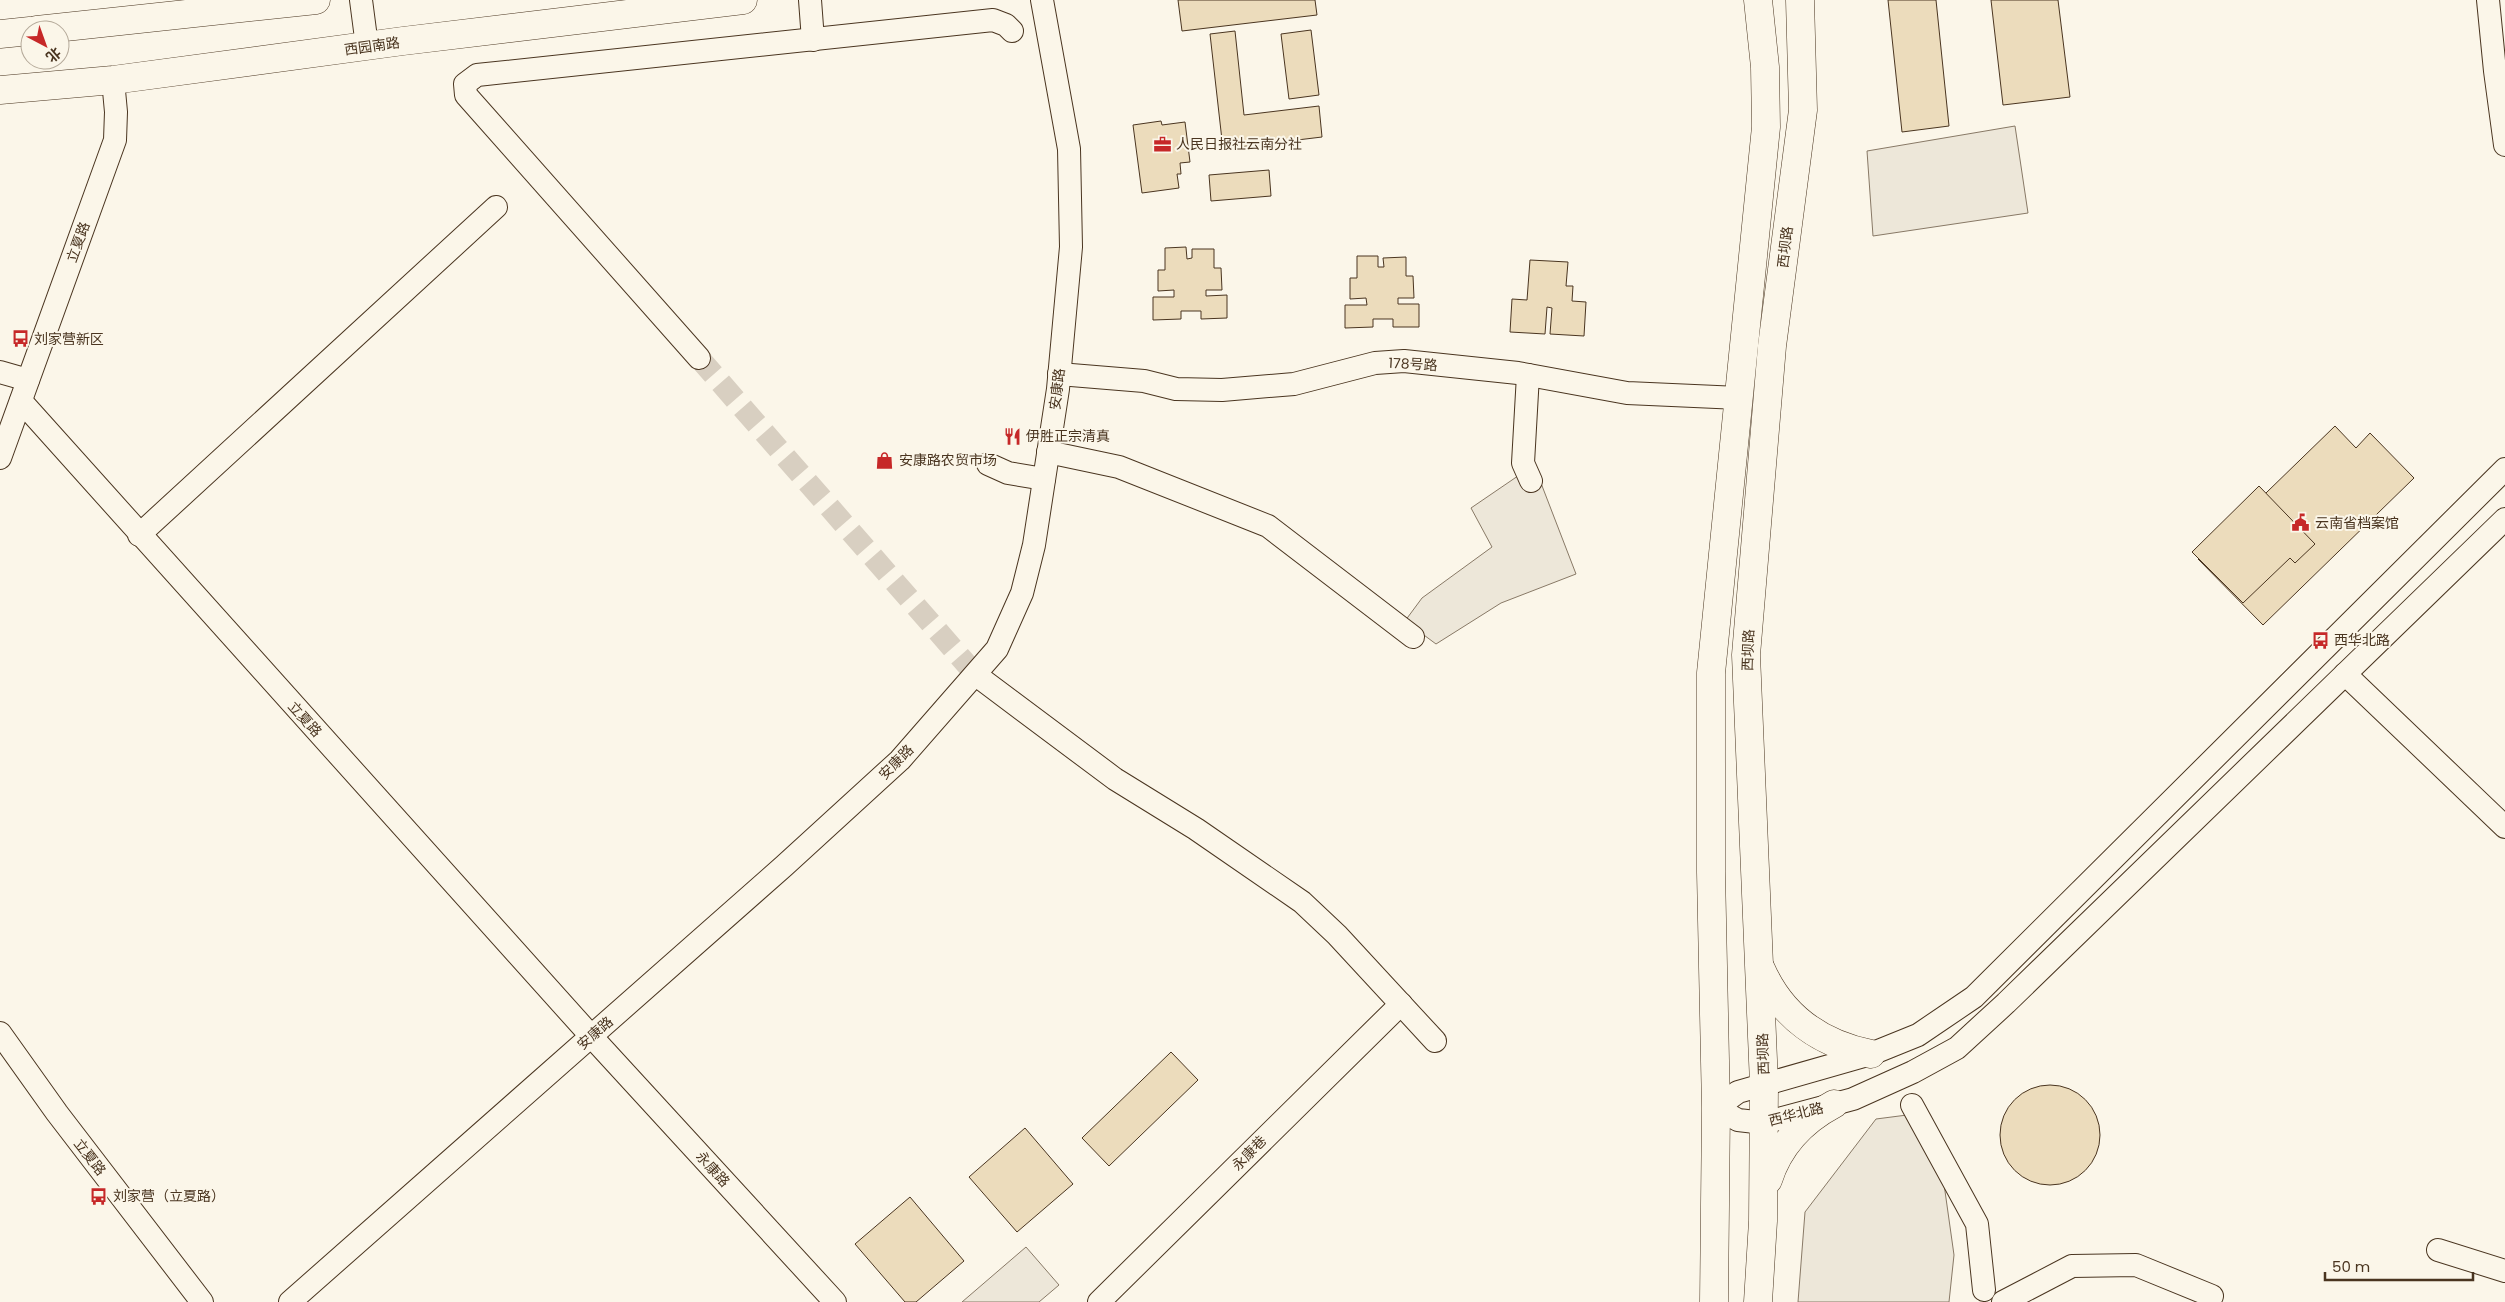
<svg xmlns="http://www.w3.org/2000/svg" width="2505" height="1302" font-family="Poppins,'Noto Sans SC',sans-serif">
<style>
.parking{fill:#ede7d9;stroke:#887966}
.building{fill:#ecdcbc;stroke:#4a3520}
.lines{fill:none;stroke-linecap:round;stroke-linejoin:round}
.minor-tunnel{stroke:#d8cfc1;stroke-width:22;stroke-dasharray:22 11;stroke-linecap:butt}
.minor-casing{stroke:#4a3520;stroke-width:24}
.major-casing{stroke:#4a3520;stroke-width:29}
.minor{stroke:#fbf6e9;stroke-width:22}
.major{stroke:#fbf6e9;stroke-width:28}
.labels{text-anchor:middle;stroke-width:4;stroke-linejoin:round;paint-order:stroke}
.street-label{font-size:14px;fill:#4a3520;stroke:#fbf6e9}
.poi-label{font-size:14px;fill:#4a3520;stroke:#fbf6e9;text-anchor:start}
</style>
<rect width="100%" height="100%" fill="#fbf6e9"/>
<g class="parking">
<path d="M2015 126 2028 213 1873 236 1867 151Z"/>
<path d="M1534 465 1576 574 1501 603 1436 644 1405 621 1422 598 1492 547 1471 508Z"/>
<path d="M1907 1115 1943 1177 1954 1255 1949 1302H1798L1805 1212 1876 1119Z"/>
<path d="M1026 1247 1059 1285 1039 1302H962Z"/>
</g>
<g class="building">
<path d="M1178 0H1315L1317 15 1182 31Z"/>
<path d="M1888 0H1936L1949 126 1902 132Z"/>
<path d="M1991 0H2058L2070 97 2003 105Z"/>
<path d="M1311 30 1319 95 1289 99 1281 34Z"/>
<path d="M1235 31 1244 115 1319 106 1322 137 1223 149 1210 34Z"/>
<path d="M1161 121 1162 125 1185 122 1190 162 1180 163 1181 174H1177L1179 188 1142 193 1133 125Z"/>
<path d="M1269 170 1271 196 1211 201 1209 175Z"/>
<path d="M1186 247 1187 259 1192 258V249H1214V268H1221L1222 290H1206V296L1227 295V318L1201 319V311H1181V319L1153 320V297H1174V290L1158 291V270H1165V248Z"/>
<path d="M1357 256H1378V267H1384L1383 258 1406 257V276H1413L1414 298H1398V304H1419V327H1393V319H1373V327L1345 328V305H1367L1366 298 1350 299V278H1357Z"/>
<path d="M1530 260 1568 262 1566 286H1573L1572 301 1586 302 1584 336 1550 334 1552 308 1547 307 1545 334 1510 332 1512 299 1527 300Z"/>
<path d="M2335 426 2356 448 2370 433 2414 478 2263 625 2198 559Z"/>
<path d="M2259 486 2315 544 2295 563 2290 558 2243 603 2192 552Z"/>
<path d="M1171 1052 1198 1080 1109 1166 1082 1138Z"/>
<circle cx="2050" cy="1135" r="50"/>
<path d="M1025 1128 1073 1184 1017 1232 969 1177Z"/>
<path d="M910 1197 964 1261 916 1302H905L855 1244Z"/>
</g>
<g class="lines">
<path class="minor-tunnel" d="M699 358 976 675"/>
<defs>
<g id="minor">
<path d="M361 0 367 46"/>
<path d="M810 0 813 40"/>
<path d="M2488 0 2495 71 2505 145"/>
<path d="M699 358 466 95 465 84 477 75 993 20 1006 25 1012 31"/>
<path d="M0 372 28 380"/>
<path d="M1059 374 1144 381 1176 389 1222 390 1294 384 1375 363 1404 361 1518 373 1627 393 1739 398"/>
<path d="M1528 375 1523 463 1531 481"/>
<path d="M21 401 591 1036 835 1302"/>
<path d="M1048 452 1119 467 1268 526 1413 637"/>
<path d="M0 458 115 140 116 112 113 80"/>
<path d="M988 464 1008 473 1044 479"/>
<path d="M2505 469 1974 997 1918 1035 1871 1054 1738 1092 1716 1108 1738 1120 1764 1123 1853 1099 1913 1072 1957 1048 2006 1003 2505 519"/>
<path d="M139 535 496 207"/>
<path d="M2345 674 2505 827"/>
<path d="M976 675 1115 779 1196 829 1302 902 1337 935 1435 1041"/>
<path d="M0 1033 57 1113 202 1302"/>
<path d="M1912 1105 1977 1224 1984 1290"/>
<path d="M2438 1250 2505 1271"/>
<path d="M290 1302 784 866 900 760 997 649 1022 593 1034 545 1058 389 1071 247 1069 149 1042 0"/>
<path d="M1099 1302 1401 1004"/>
<path d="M2003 1302 2072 1266 2136 1265 2212 1296"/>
</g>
<g id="major">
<path d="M37 30 316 0"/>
<path d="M0 34 30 31"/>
<path d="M0 90 113 80 403 41 743 0"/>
<path d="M1761 969C1782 1017 1821 1044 1871 1054"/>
<path d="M1768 1180C1779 1145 1802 1121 1834 1104"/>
<path d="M1714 1302 1716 1108 1711 872V673L1766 127 1765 67 1758 0"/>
<path d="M1758 1302 1763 1221 1764 1084 1746 655 1772 346 1803 110 1800 0"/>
</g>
</defs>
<use href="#minor" class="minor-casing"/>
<use href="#major" class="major-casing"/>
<use href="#minor" class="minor"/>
<use href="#major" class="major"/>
</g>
<defs>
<symbol id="office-bare" viewBox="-9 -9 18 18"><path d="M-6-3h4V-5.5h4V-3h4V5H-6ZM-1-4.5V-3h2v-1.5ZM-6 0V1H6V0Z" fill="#c62828" stroke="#fbf6e9" stroke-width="2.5" paint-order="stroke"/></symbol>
<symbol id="bus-bare" viewBox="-9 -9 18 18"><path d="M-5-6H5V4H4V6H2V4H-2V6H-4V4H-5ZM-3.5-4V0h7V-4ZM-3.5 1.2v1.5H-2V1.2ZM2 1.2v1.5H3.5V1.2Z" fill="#c62828" stroke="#fbf6e9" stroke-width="2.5" paint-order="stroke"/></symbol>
<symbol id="restaurant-bare" viewBox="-9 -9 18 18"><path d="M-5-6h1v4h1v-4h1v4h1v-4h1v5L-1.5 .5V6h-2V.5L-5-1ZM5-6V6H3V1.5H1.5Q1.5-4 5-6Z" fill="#c62828" stroke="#fbf6e9" stroke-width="2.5" paint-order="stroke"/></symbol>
<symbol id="shop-bare" viewBox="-9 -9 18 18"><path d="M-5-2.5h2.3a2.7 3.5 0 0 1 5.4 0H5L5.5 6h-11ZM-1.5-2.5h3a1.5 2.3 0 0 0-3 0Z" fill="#c62828" stroke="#fbf6e9" stroke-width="2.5" paint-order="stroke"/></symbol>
<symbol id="civic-bare" viewBox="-9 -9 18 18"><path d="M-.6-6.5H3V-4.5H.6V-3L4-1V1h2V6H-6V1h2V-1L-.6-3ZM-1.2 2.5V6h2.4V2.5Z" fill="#c62828" stroke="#fbf6e9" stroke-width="2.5" paint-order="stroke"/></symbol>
</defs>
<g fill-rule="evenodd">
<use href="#office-bare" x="1150" y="132" width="25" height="25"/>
<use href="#bus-bare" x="8" y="326" width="25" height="25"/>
<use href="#restaurant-bare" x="1000" y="424" width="25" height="25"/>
<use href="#shop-bare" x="872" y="448" width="25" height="25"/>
<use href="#civic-bare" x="2288" y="510" width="25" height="25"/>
<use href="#bus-bare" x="2308" y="628" width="25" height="25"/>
<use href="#bus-bare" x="86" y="1184" width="25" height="25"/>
</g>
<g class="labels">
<g class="street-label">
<text transform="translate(372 46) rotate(-8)" y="5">西园南路</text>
<text transform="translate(78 242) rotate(-70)" y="5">立夏路</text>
<text transform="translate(1785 247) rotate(-83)" y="5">西坝路</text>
<text transform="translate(1413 364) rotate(3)" y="5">178号路</text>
<text transform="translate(1057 389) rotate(-83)" y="5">安康路</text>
<text transform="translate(1748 650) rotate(-88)" y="5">西坝路</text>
<text transform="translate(305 719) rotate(48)" y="5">立夏路</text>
<text transform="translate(896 762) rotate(-45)" y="5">安康路</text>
<text transform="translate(595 1033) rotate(-41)" y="5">安康路</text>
<text transform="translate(1763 1054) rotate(-92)" y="5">西坝路</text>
<text transform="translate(1796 1114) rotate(-14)" y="5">西华北路</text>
<text transform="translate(1249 1153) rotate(-46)" y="5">永康巷</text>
<text transform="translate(90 1157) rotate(52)" y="5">立夏路</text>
<text transform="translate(713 1169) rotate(48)" y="5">永康路</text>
</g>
<g class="poi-label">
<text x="1176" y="149">人民日报社云南分社</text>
<text x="34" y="344">刘家营新区</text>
<text x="1026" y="441">伊胜正宗清真</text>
<text x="899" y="465">安康路农贸市场</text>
<text x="2315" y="528">云南省档案馆</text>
<text x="2334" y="645">西华北路</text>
<text x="113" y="1201">刘家营（立夏路）</text>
</g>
</g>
<g transform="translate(45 45) rotate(139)"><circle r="24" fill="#fbf6e9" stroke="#b4a999"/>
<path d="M0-4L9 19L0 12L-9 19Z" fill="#c62828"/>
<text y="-8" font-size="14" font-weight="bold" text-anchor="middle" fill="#4a3520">北</text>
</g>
<path d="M2325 1272v8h148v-8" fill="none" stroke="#4a3520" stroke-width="2.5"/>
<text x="2332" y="1272" font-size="15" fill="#4a3520" stroke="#fbf6e9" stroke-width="4" paint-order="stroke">50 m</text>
</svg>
